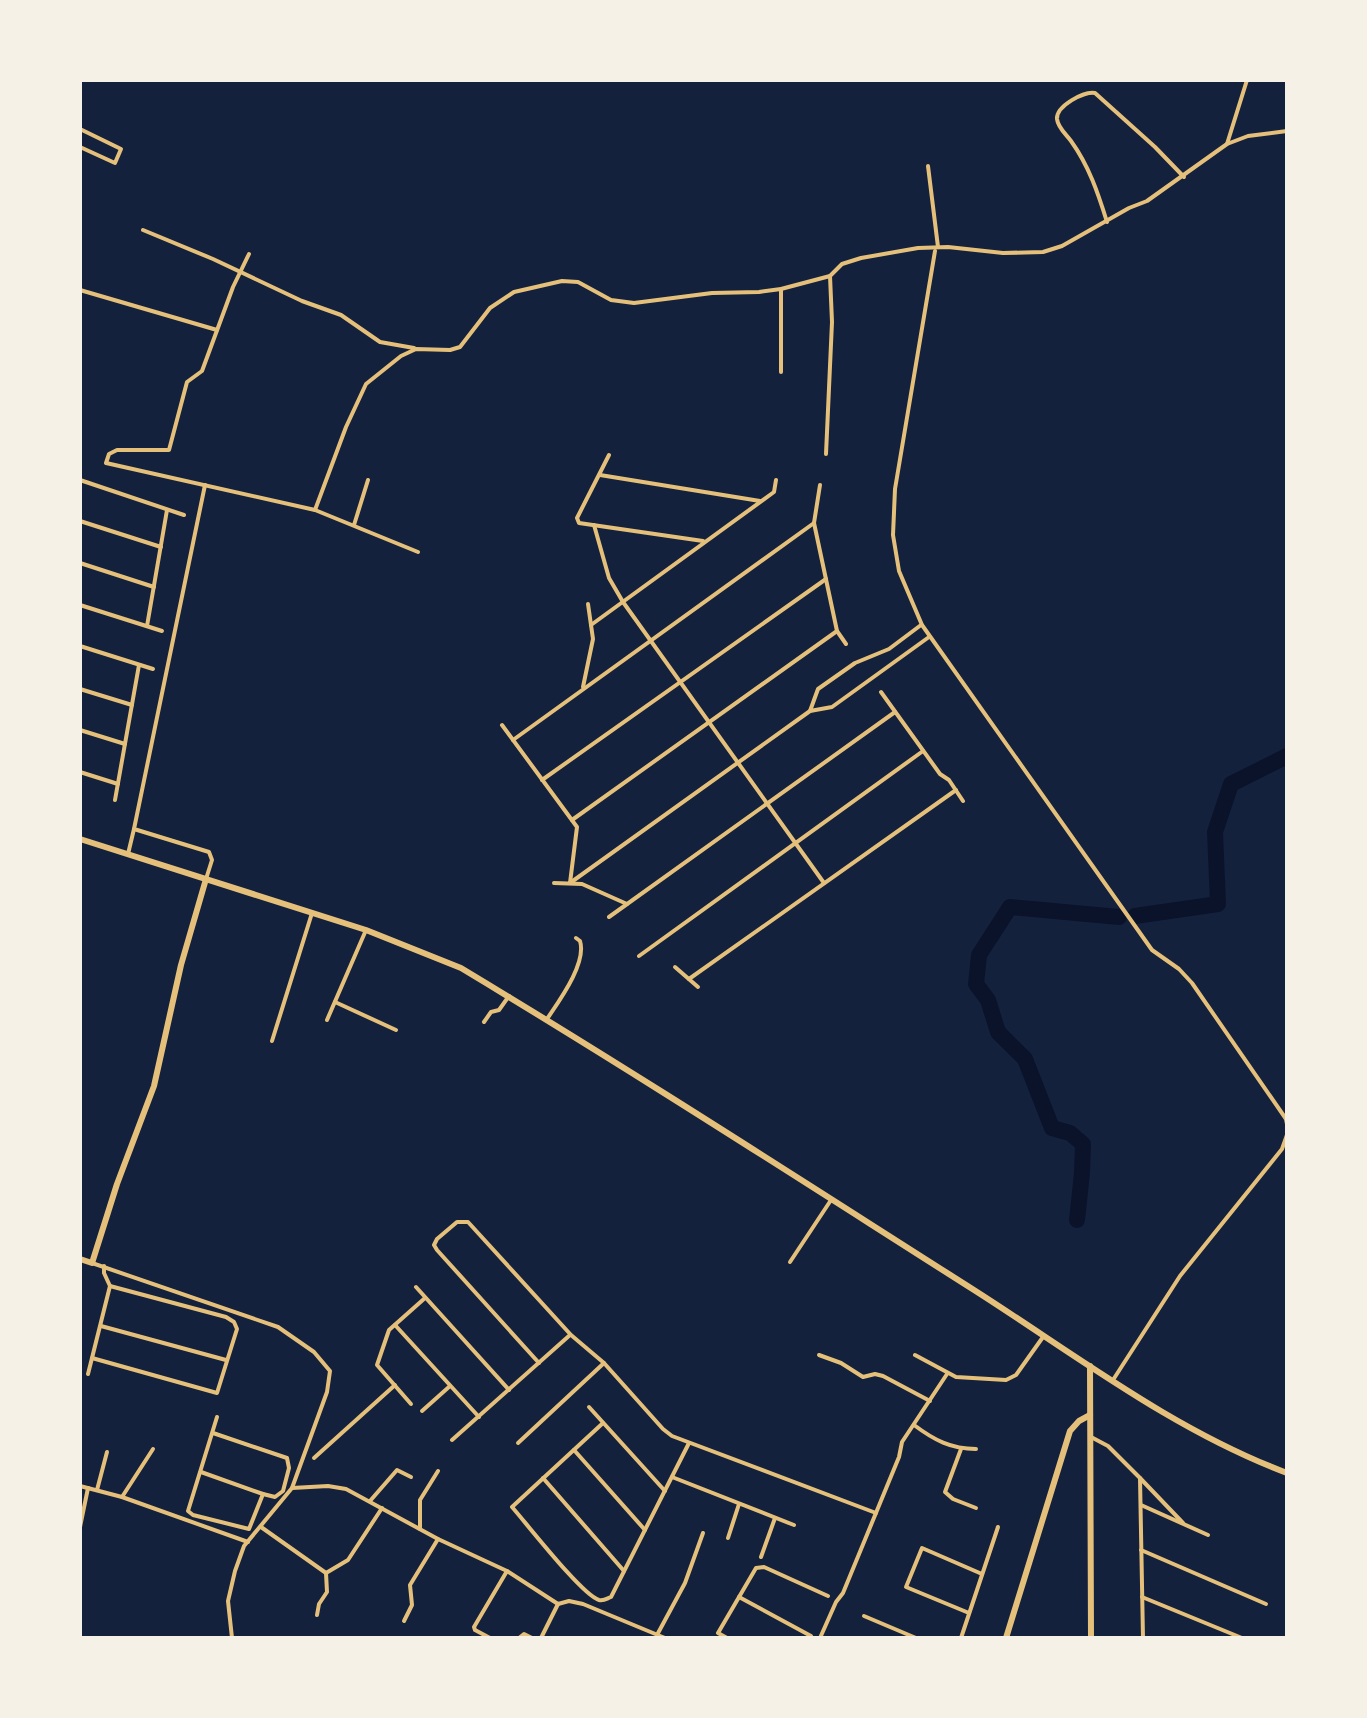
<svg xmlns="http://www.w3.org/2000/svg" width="1367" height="1718" font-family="'Alegreya Sans',sans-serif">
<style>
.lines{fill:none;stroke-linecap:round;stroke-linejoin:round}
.river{stroke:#0b132b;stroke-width:16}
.minor{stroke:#e5c07b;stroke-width:4}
.tertiary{stroke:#e5c07b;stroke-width:6}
</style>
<rect width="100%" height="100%" fill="#14213d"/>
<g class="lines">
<g class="river">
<path d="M1135 916 1218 904 1215 832 1231 784 1287 756"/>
<path d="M1077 1220 1082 1173 1083 1144 1070 1133 1052 1128 1025 1059 998 1032 988 1000 976 984 979 955 1010 907 1119 917"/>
</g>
<g class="minor">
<path d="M80 129 121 149 115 163 80 147"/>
<path d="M1227 144 1247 80"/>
<path d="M928 166 938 247"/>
<path d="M1107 222C1098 193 1089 166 1071 141 1066 134 1058 128 1057 119 1056 106 1084 91 1095 93L1155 147 1184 177"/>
<path d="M143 230 213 259 302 301 341 315 380 342 414 348"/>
<path d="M935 251 895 489 893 535 899 571 922 625 1152 950 1179 969 1192 983 1286 1119 1287 1124"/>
<path d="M249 254 233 287 202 371 187 382 169 450H117L109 454 106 463 315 510 418 552"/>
<path d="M80 290 217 330"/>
<path d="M781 372V289"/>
<path d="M826 454 832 322 830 276"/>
<path d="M609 455 577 518 579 523 703 541"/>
<path d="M600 475 760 501"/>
<path d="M80 480 184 515"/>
<path d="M205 485 134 829 209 852 212 860 206 879"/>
<path d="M820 485 814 523 837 631 846 644"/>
<path d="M315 510 346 427 366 384 401 356 416 349 450 350 460 347 490 308 514 292 562 281 578 282 611 300 634 303 712 293 759 292 781 289 830 276 842 264 861 258 918 248 948 247 1003 253 1043 252 1062 246 1129 208 1147 201 1227 144 1248 136 1287 131"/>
<path d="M80 521 161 547"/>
<path d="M354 525 368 480"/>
<path d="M594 525 609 578 623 602 824 883"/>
<path d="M80 563 154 587"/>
<path d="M80 605 162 631"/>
<path d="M591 625 774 492 776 480"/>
<path d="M147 626 167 510"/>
<path d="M80 646 153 669"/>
<path d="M583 687 593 639 588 604"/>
<path d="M80 689 132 705"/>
<path d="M881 692 940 774 949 780 963 801"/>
<path d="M810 711 818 689 855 663 889 649 921 625"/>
<path d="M502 725 577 827 570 883"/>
<path d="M80 730 125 744"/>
<path d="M513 740 814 523"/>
<path d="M80 772 118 784"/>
<path d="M542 780 826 579"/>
<path d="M115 800 139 665"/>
<path d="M572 820 837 631"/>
<path d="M128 854 134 829"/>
<path d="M554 883 582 884 627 904"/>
<path d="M570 883 810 711 832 707 929 637"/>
<path d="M609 917 895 712"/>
<path d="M639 956 923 751"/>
<path d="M675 967 698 987"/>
<path d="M689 979 956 790"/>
<path d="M335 1002 396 1030"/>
<path d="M547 1019C559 1001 587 963 580 941L576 938"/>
<path d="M327 1020 366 930"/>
<path d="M484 1022 491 1012 499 1010 509 996"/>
<path d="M272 1041 312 913"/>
<path d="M790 1262 831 1200"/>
<path d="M92 1263 278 1327 314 1352 330 1371 327 1392 292 1488"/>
<path d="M416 1287 509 1390"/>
<path d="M395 1325 479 1417"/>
<path d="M101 1326 226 1360"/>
<path d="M819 1355 841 1363 863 1377 875 1374 883 1376 930 1401"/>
<path d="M915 1355 956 1377 1006 1380 1016 1375 1043 1337"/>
<path d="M92 1358 217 1393 237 1329 234 1322 226 1317 110 1286"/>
<path d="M539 1363 437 1250 434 1245 437 1239 457 1222H468L571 1335 604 1363 663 1429 672 1436 876 1513"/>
<path d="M88 1374 110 1286 104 1273V1266"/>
<path d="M1113 1380 1180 1276 1282 1149 1287 1135"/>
<path d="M411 1404 377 1365 389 1330 425 1298"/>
<path d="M589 1407 665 1491"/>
<path d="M422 1411 450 1386"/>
<path d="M603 1423 512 1507C527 1524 582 1595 599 1600 604 1601 606 1599 611 1597L689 1443"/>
<path d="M914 1425C934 1440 951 1449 976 1449"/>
<path d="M213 1433 287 1458 289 1468 283 1491 275 1497 263 1494 249 1529 193 1515 188 1511 217 1417"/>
<path d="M1091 1437 1108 1446 1140 1478 1143 1638"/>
<path d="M452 1440 570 1335"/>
<path d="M518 1443 604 1363"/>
<path d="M961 1449 945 1492 953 1499 976 1508"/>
<path d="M574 1450 645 1530"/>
<path d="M314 1458 395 1385"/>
<path d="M201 1472 263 1494"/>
<path d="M672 1477 794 1525"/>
<path d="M543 1478 624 1571"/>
<path d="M1140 1478 1183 1523"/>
<path d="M80 1486 122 1497 248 1542"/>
<path d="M97 1490 107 1452"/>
<path d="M122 1497 153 1449"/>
<path d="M370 1501 397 1470 411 1477"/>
<path d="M1141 1505 1208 1535"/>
<path d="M80 1527 88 1488"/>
<path d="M261 1527 326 1573"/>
<path d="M420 1529V1500L438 1471"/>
<path d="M728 1538 739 1504"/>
<path d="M1141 1550 1266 1604"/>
<path d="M761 1557 775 1518"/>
<path d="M739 1597 811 1636"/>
<path d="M1142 1597 1242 1638"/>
<path d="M969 1613 906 1587 922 1548 982 1574"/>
<path d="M317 1615 319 1604 327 1592 326 1573 348 1560 382 1508"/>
<path d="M864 1616 916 1638"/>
<path d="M404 1621 412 1605 410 1585 438 1539"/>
<path d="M657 1635 685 1583 703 1533"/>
<path d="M232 1638 228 1601 235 1571 244 1546 292 1488 328 1486 346 1489 438 1539 507 1571 558 1604 569 1601 583 1604 665 1638"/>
<path d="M490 1638 475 1630 474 1627 507 1571"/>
<path d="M519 1638 524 1634 532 1638"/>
<path d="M541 1638 558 1604"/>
<path d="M727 1638 718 1633 756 1568 764 1567 828 1596"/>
<path d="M820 1638 836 1602 843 1593 899 1457 902 1442 947 1374"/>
<path d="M961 1638 998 1527"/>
</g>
<g class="tertiary">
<path d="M80 839 366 930 461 968C634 1072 804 1182 974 1290 1076 1355 1173 1430 1287 1473"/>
<path d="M80 1259 92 1263 117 1184 154 1086 181 965 206 879"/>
<path d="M1090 1366 1091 1638"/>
<path d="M1006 1638 1070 1431 1079 1421 1090 1415"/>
</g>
</g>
<rect width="1367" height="1718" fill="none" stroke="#f6f1e7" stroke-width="164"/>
</svg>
